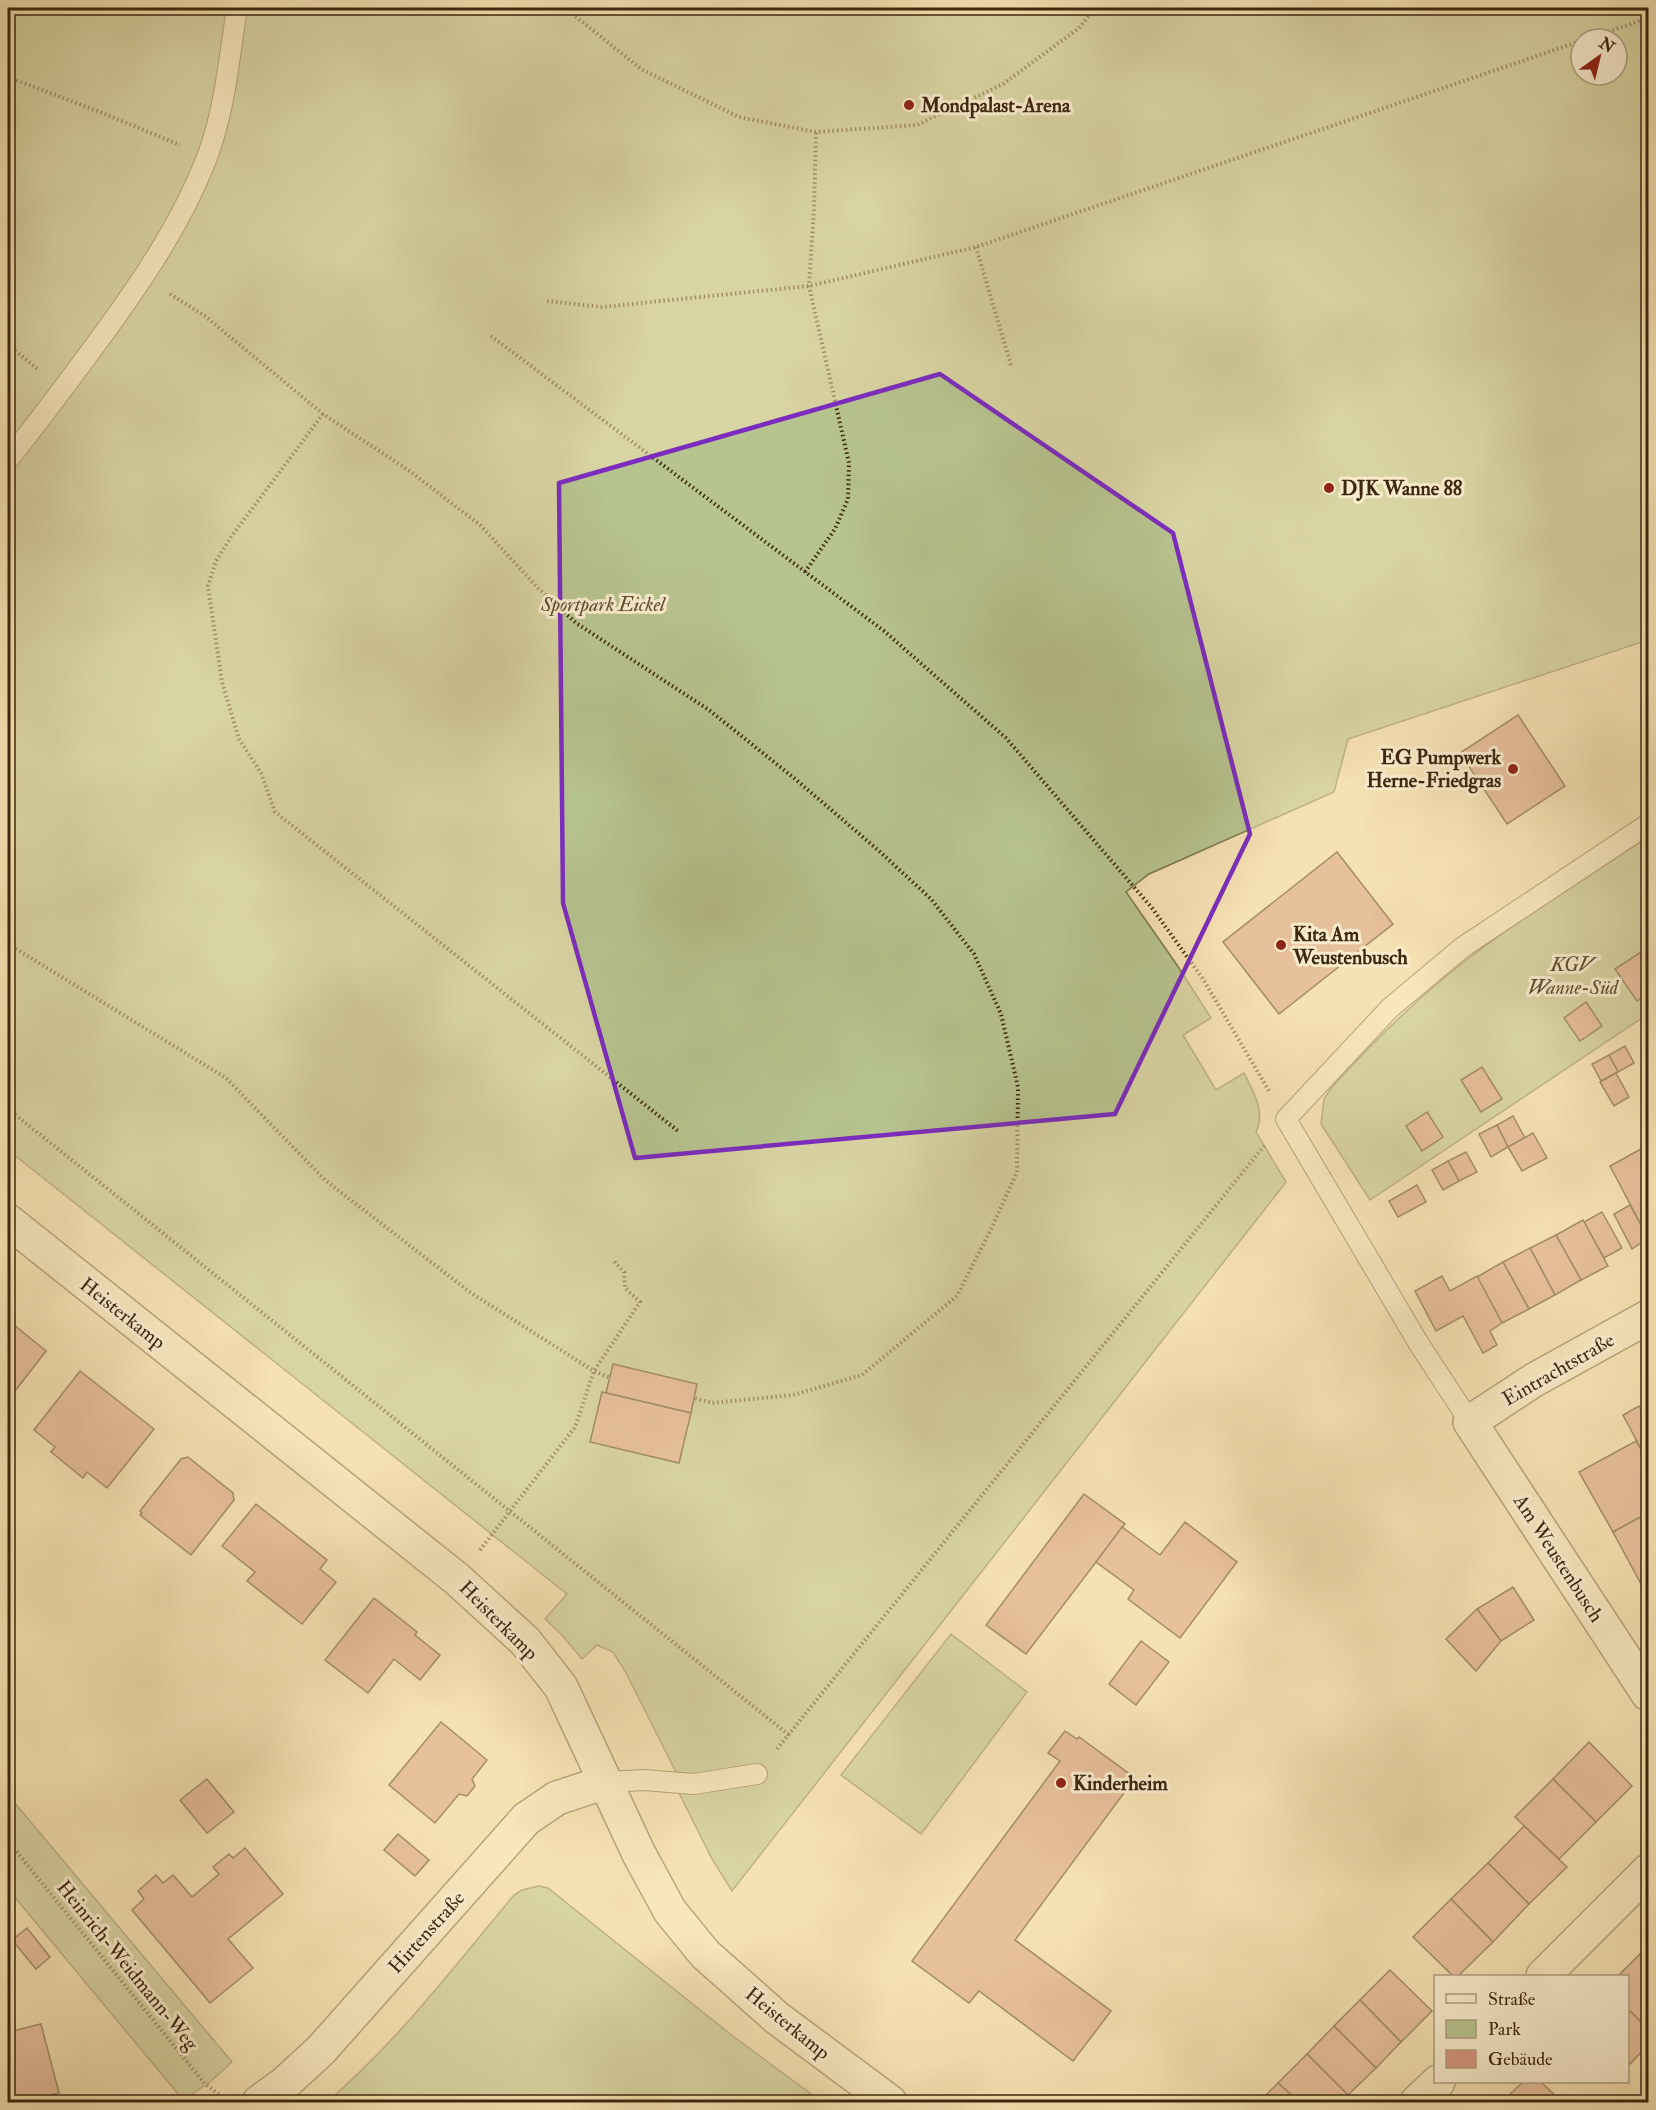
<svg xmlns="http://www.w3.org/2000/svg" width="1656" height="2110" font-family="'IM FELL Double Pica',serif">
<style>
.green{fill:#b7c490;stroke:#7a764e;stroke-width:1.5;fill-rule:evenodd}
.building{fill:#d59780;stroke:#3d270d;stroke-width:1.5}
.lines{fill:none;stroke-linecap:round;stroke-linejoin:round}
.service-casing{stroke:#6b5636;stroke-width:22}
.minor-casing{stroke:#6b5636;stroke-width:36}
.path{stroke:#3d270d;stroke-width:4;stroke-dasharray:1.5 3;stroke-linecap:butt}
.service{stroke:#f9eccd;stroke-width:20}
.minor{stroke:#f9eccd;stroke-width:33}
.marked{fill:none;stroke:#7b2cbf;stroke-width:4.5;stroke-linejoin:round}
.poi-dot{fill:#8f2418;stroke:#f9eccd;stroke-width:2}
.labels{text-anchor:middle;stroke-width:6;stroke-linejoin:round;paint-order:stroke}
.poi-label{font-size:20px;font-weight:bold;fill:#3d270d;stroke:#f9eccd;text-anchor:start}
.park-label{font-size:20px;font-style:italic;fill:#5c4e2e;stroke:#f9eccd}
.street-label{font-size:20px;fill:#3d270d;stroke:#f9eccd}
</style>
<rect width="100%" height="100%" fill="#f6e1b2"/>
<filter id="stains"><feTurbulence type="fractalNoise" baseFrequency=".00333" numOctaves="4"/><feColorMatrix values="0 0 0 0 .2 0 0 0 0 .09 0 0 0 0 .02 0 0 0 .5 -.17"/></filter>
<radialGradient id="worn" r=".72"><stop offset=".6" stop-color="#630" stop-opacity="0"/><stop offset="1" stop-color="#630" stop-opacity=".3"/></radialGradient>
<g class="green">
<path d="M8 8H1648V640L1348 739 1334 792 1149 874 1126 892 1177 965 1211 1018 1183 1035 1216 1090 1244 1073C1253 1091 1266 1112 1256 1132L1286 1182 732 1891 712 1859 676 1787 678 1776 625 1671 613 1652 597 1645 582 1659 562 1635 545 1619 567 1594 8 1150ZM1581 39H1617V75H1581Z"/>
<path d="M1648 837V1014L1370 1200 1321 1124 1324 1099 1332 1087C1373 1042 1416 999 1464 962 1523 916 1587 878 1648 837Z"/>
<path d="M951 1634 1027 1692 921 1834 841 1775Z"/>
<path d="M8 1795 232 2062 210 2082 183 2100 8 1889Z"/>
<path d="M539 1886 548 1888 730 2034 822 2102H327C398 2041 454 1967 514 1895L522 1890Z"/>
</g>
<g class="building">
<path d="M1518 715 1565 786 1507 824 1460 753Z"/>
<path d="M1337 852 1393 924 1279 1014 1223 942Z"/>
<path d="M1644 950 1648 957V993L1637 1001 1615 969Z"/>
<path d="M1586 1002 1602 1026 1580 1041 1564 1018Z"/>
<path d="M1625 1046 1634 1063 1618 1072 1609 1055Z"/>
<path d="M1609 1055 1618 1072 1601 1081 1592 1064Z"/>
<path d="M1482 1067 1502 1099 1481 1112 1461 1080Z"/>
<path d="M1616 1073 1629 1097 1614 1106 1600 1082Z"/>
<path d="M1427 1112 1443 1137 1422 1151 1406 1126Z"/>
<path d="M1513 1116 1525 1138 1508 1147 1497 1125Z"/>
<path d="M1497 1125 1508 1147 1491 1157 1479 1134Z"/>
<path d="M1533 1133 1547 1158 1522 1171 1508 1147Z"/>
<path d="M1648 1145V1238L1610 1166Z"/>
<path d="M1466 1152 1477 1172 1459 1181 1448 1161Z"/>
<path d="M1448 1161 1459 1181 1443 1190 1432 1170Z"/>
<path d="M1417 1185 1426 1202 1398 1217 1389 1201Z"/>
<path d="M1630 1205 1648 1238 1632 1249 1614 1214Z"/>
<path d="M1602 1212 1622 1248 1604 1258 1584 1222Z"/>
<path d="M1583 1220 1608 1266 1581 1280 1556 1235Z"/>
<path d="M1556 1235 1581 1280 1555 1295 1530 1248Z"/>
<path d="M1530 1248 1555 1295 1529 1309 1503 1262Z"/>
<path d="M1503 1262 1529 1309 1502 1323 1477 1277Z"/>
<path d="M1442 1276 1450 1291 1477 1276 1502 1323 1490 1331 1497 1345 1483 1353 1463 1316 1436 1331 1415 1291Z"/>
<path d="M8 1320 46 1351 8 1400Z"/>
<path d="M613 1364 697 1384 691 1413 606 1393Z"/>
<path d="M80 1371 154 1429 107 1488 87 1472 83 1478 51 1452 55 1447 34 1430Z"/>
<path d="M602 1392 691 1413 679 1463 590 1442Z"/>
<path d="M1639 1406 1648 1423V1462L1623 1415Z"/>
<path d="M1636 1441 1648 1462V1513L1613 1532 1579 1472Z"/>
<path d="M188 1457 233 1493 234 1500 191 1555 140 1515 142 1513 140 1511 181 1459Z"/>
<path d="M1084 1494 1125 1524 1026 1654 986 1625Z"/>
<path d="M256 1504 327 1560 320 1569 336 1582 302 1624 247 1581 255 1572 222 1546Z"/>
<path d="M1648 1513V1597L1613 1532Z"/>
<path d="M1185 1522 1237 1562 1180 1638 1128 1599 1134 1590 1096 1562 1122 1527 1160 1555Z"/>
<path d="M1513 1587 1534 1620 1501 1641 1477 1609Z"/>
<path d="M374 1598 417 1632 415 1635 440 1655 420 1680 394 1659 368 1693 325 1660Z"/>
<path d="M1477 1609 1501 1641 1476 1671 1446 1639Z"/>
<path d="M1141 1641 1169 1662 1136 1705 1109 1684Z"/>
<path d="M441 1722 487 1760 472 1779 475 1786 467 1796 459 1794 435 1823 389 1785Z"/>
<path d="M1065 1731 1077 1739 1079 1737 1135 1778 1015 1940 1111 2011 1073 2061 979 1991 969 2003 912 1961 1060 1761 1048 1753Z"/>
<path d="M1589 1742 1632 1786 1596 1822 1553 1779Z"/>
<path d="M207 1779 234 1812 207 1833 180 1800Z"/>
<path d="M1553 1779 1596 1822 1559 1859 1515 1817Z"/>
<path d="M1524 1826 1567 1867 1529 1904 1488 1863Z"/>
<path d="M398 1834 429 1860 415 1876 384 1850Z"/>
<path d="M245 1848 283 1894 228 1939 253 1968 210 2003 132 1910 144 1899 138 1891 156 1875 163 1883 173 1875 192 1897 219 1874 213 1867 229 1854 233 1858Z"/>
<path d="M1488 1863 1529 1904 1493 1942 1451 1899Z"/>
<path d="M1451 1899 1493 1942 1458 1976H1453L1413 1937Z"/>
<path d="M27 1928 50 1957 36 1969 12 1940Z"/>
<path d="M1648 1946V2029L1628 2009V1976H1618Z"/>
<path d="M1390 1970 1432 2011 1401 2042 1360 2000Z"/>
<path d="M1360 2000 1401 2042 1376 2068 1334 2026Z"/>
<path d="M1628 2009 1648 2029V2045L1628 2066Z"/>
<path d="M41 2024 59 2093 22 2102H8V2032Z"/>
<path d="M1334 2026 1376 2068 1348 2095 1307 2054Z"/>
<path d="M1307 2054 1348 2095 1341 2102H1299L1278 2083Z"/>
<path d="M1523 2082H1541L1562 2102H1508L1505 2099Z"/>
<path d="M1278 2083 1299 2102H1259Z"/>
</g>
<g class="lines">
<defs>
<g id="service">
<path d="M8 460C42 417 75 373 107 329 146 275 182 221 206 160 225 111 229 59 237 8"/>
<path d="M1470 1422 1419 1344 1286 1119 1390 1008 1463 947 1648 824"/>
<path d="M606 1782 644 1780 694 1784 757 1774"/>
</g>
<g id="minor">
<path d="M8 1221 457 1579 525 1641 561 1687 639 1854 670 1911 705 1954 777 2018 890 2102"/>
<path d="M1648 1317 1534 1380 1470 1422 1648 1694"/>
<path d="M1543 1976 1648 1871"/>
<path d="M259 2102 284 2084 321 2050 526 1819 557 1798 606 1782"/>
<path d="M1417 2102 1438 2082"/>
</g>
</defs>
<use href="#service" class="service-casing"/>
<use href="#minor" class="minor-casing"/>
<g class="path">
<path d="M565 8 641 69 739 117 816 132 917 125 1003 84 1079 28 1095 8"/>
<path d="M1587 39 1648 18"/>
<path d="M8 77 100 112 180 145"/>
<path d="M976 247 1011 365"/>
<path d="M170 294 205 316 323 414 411 472 480 525 538 588 576 623 709 710 794 778 878 850 931 899 974 954 1001 1014 1018 1087 1017 1172 992 1227 957 1296 862 1375 793 1395 712 1403 694 1398"/>
<path d="M547 301 602 307 809 286 976 247 1581 41"/>
<path d="M491 336 884 631 1006 738 1152 908 1203 979 1269 1091"/>
<path d="M8 345 39 370"/>
<path d="M323 414 231 537 216 561 208 586 222 682 239 739 261 773 275 812 678 1131"/>
<path d="M805 572 835 529 848 499 849 463 809 286 814 208 816 132"/>
<path d="M8 944 226 1078 325 1180 471 1293 594 1371 610 1378"/>
<path d="M8 1109 789 1735"/>
<path d="M480 1550 575 1427 594 1371 640 1302 625 1288 624 1272 613 1260"/>
<path d="M777 1749 1264 1146"/>
<path d="M8 1841 205 2084 222 2097"/>
</g>
<use href="#service" class="service"/>
<use href="#minor" class="minor"/>
</g>
<path d="M0 0H1656V2110H0ZM940 374 1173 533 1250 834 1115 1114 635 1158 563 903 559 483Z" fill="#f6e1b2" fill-opacity=".55" fill-rule="evenodd"/>
<path class="marked" d="M940 374 1173 533 1250 834 1115 1114 635 1158 563 903 559 483Z"/>
<g class="poi-dot">
<circle cx="909" cy="105" r="6"/>
<circle cx="1329" cy="488" r="6"/>
<circle cx="1513" cy="769" r="6"/>
<circle cx="1281" cy="945" r="6"/>
<circle cx="1061" cy="1783" r="6"/>
</g>
<g class="labels">
<g class="poi-label">
<text x="921" y="112">Mondpalast-Arena</text>
<text x="1341" y="495">DJK Wanne 88</text>
<text x="1501" y="764" text-anchor="end">EG Pumpwerk<tspan x="1501" dy="23">Herne-Friedgras</tspan></text>
<text x="1293" y="941">Kita Am<tspan x="1293" dy="23">Weustenbusch</tspan></text>
<text x="1073" y="1790">Kinderheim</text>
</g>
<g class="park-label">
<text x="603" y="611">Sportpark Eickel</text>
<text x="1573" y="971">KGV<tspan x="1573" dy="23">Wanne-Süd</tspan></text>
</g>
<g class="street-label">
<text transform="translate(123 1313) rotate(38)" y="7">Heisterkamp</text>
<text transform="translate(1558 1369) rotate(-30)" y="7">Eintrachtstraße</text>
<text transform="translate(1559 1558) rotate(57)" y="7">Am Weustenbusch</text>
<text transform="translate(499 1620) rotate(45)" y="7">Heisterkamp</text>
<text transform="translate(426 1932) rotate(-48)" y="7">Hirtenstraße</text>
<text transform="translate(128 1965) rotate(51)" y="7">Heinrich-Weidmann-Weg</text>
<text transform="translate(788 2023) rotate(39)" y="7">Heisterkamp</text>
</g>
</g>
<rect width="1656" height="2110" fill="none" stroke="#f6e1b2" stroke-width="30"/>
<rect x="9" y="9" width="1638" height="2092" fill="none" stroke="#3d270d" stroke-width="3"/>
<rect x="15" y="15" width="1626" height="2080" fill="none" stroke="#3d270d" stroke-width="1.5"/>
<rect x="1434" y="1975" width="195" height="108" fill="#f9eccd" stroke="#ae9d80" stroke-width="1.5"/>
<rect x="1446" y="1994" width="30" height="9" fill="#f9eccd" stroke="#ae9d80" stroke-width="1.5"/>
<text x="1488" y="2005" font-size="18" fill="#3d270d">Straße</text>
<rect x="1446" y="2020" width="30" height="18" fill="#b7c490" stroke="#ae9d80" stroke-width="1.5"/>
<text x="1488" y="2035" font-size="18" fill="#3d270d">Park</text>
<rect x="1446" y="2050" width="30" height="18" fill="#d59780" stroke="#ae9d80" stroke-width="1.5"/>
<text x="1488" y="2065" font-size="18" fill="#3d270d">Gebäude</text>
<g transform="translate(1599 57) rotate(34)"><circle r="28" fill="#f9eccd" stroke="#ae9d80" stroke-width="1.5"/>
<path d="M0-4.5L10 22L0 15L-10 22Z" fill="#8f2418"/>
<text y="-9" font-size="16" font-weight="bold" text-anchor="middle" fill="#3d270d">N</text>
</g>
<rect width="100%" height="100%" filter="url(#stains)"/>
<rect width="100%" height="100%" fill="url(#worn)"/>
</svg>
